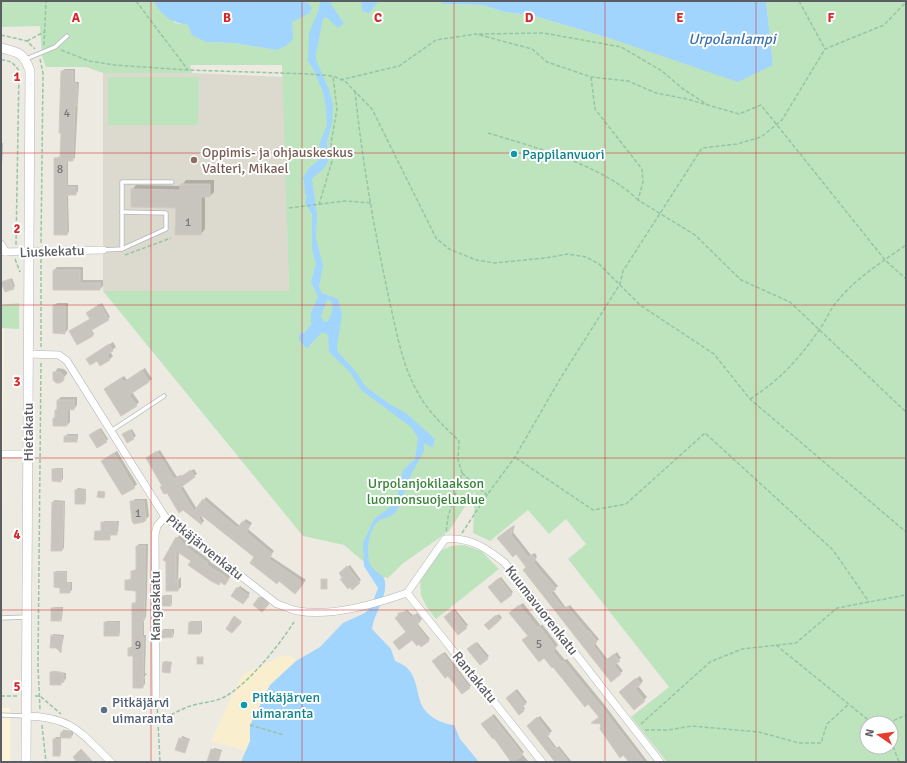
<svg xmlns="http://www.w3.org/2000/svg" width="907" height="763" font-family="Signika,sans-serif">
<style>
.commercial{fill:#fdf3d6}
.education{fill:#dcd9cf}
.green{fill:#bee4be;fill-rule:evenodd}
.sand{fill:#f9efcf}
.water{fill:#a1d5fd;fill-rule:evenodd}
.shadow{fill:#0003}
.building{fill:#c8c4be;stroke:#d1cbc0}
.lines{fill:none;stroke-linecap:round;stroke-linejoin:round}
.service-casing{stroke:#b4b7bb;stroke-width:5}
.minor-casing{stroke:#b4b7bb;stroke-width:8}
.tertiary-casing{stroke:#b4b7bb;stroke-width:10}
.path{stroke:#97c4a3;stroke-width:1.5;stroke-dasharray:4 2;stroke-linecap:butt}
.service{stroke:#fff;stroke-width:3.5}
.minor{stroke:#fff;stroke-width:7}
.tertiary{stroke:#fff;stroke-width:9}
.grid{fill:none;stroke:#d62828;stroke-width:1;stroke-opacity:0.55}
.culture-dot{fill:#0f9aa8;stroke:#fff;stroke-width:1.5}
.education-dot{fill:#8d6e63;stroke:#fff;stroke-width:1.5}
.service-dot{fill:#5c6f8a;stroke:#fff;stroke-width:1.5}
.labels{text-anchor:middle;stroke-width:4;stroke-linejoin:round;paint-order:stroke}
.number-label{font-size:12px;fill:#767779}
.education-label{font-size:14px;fill:#785e54;stroke:#fff;text-anchor:start}
.culture-label{font-size:14px;fill:#0d838f;stroke:#fff;text-anchor:start}
.street-label{font-size:14px;fill:#5a5d62;stroke:#fff}
.park-label{font-size:14px;fill:#37843a;stroke:#fff}
.service-label{font-size:14px;fill:#4e5e75;stroke:#fff;text-anchor:start}
.water-label{font-size:15px;font-style:italic;fill:#3f75ae;stroke:#fff}
.grid-label{font-size:13px;text-anchor:middle;font-weight:bold;fill:#d62828;stroke:#fff;stroke-width:4;stroke-linejoin:round;paint-order:stroke}
</style>
<rect width="100%" height="100%" fill="#eceae1"/>
<g class="commercial">
<path d="M1 328 4 329 1 682Z"/>
<rect x="1" y="708" width="9" height="54"/>
</g>
<path class="education" d="M103 73H192L283 77 289 291H103Z"/>
<g class="green">
<path d="M1 1H154L175 23 188 25 206 42 234 43 276 50 288 1H438L443 4 483 5 504 12 531 15 612 39 773 65 766 1H906V762H667L631 717 669 687 568 559 586 544 566 519 549 534 528 510 490 541 473 533 475 491 449 531 402 564 388 578 385 577 383 578 344 545 303 536 103 291H289L282 65H190L192 73H103L86 67H46L42 56 40 26 1 27ZM310 327 315 340 311 345 299 340V335L301 332 304 333ZM867 723H891V747H867Z"/>
<path d="M108 77H199L198 125H108Z"/>
<path d="M19 303V329L1 328V305Z"/>
<path d="M464 545 481 551 499 569 436 619 426 606 421 595 420 580 436 553 451 546Z"/>
</g>
<path class="sand" d="M284 655 294 657 296 661 270 685 250 725V741L246 751 211 741 242 675Z"/>
<g class="water">
<path d="M153 1H296L308 3 312 8 310 13 292 22 293 39 286 46 276 50 234 43 206 42 192 35 188 25C168 21 164 17 153 1Z"/>
<path d="M320 1H331V4L344 23 338 28 326 17 323 19 316 54V60L329 89 333 105 332 123 327 142 328 161 326 166 312 179 317 215 316 238 323 265 319 287 322 293 338 299 342 314 337 347 338 352 358 374 365 386 391 405 406 413 435 439 433 447H431L424 443V451L411 475 396 512C392 517 386 517 380 520 368 527 365 555 371 566 375 573 384 574 385 582 387 598 374 613 372 629L391 649 395 661C399 663 405 665 408 669 416 677 417 691 420 701 424 715 441 724 454 725L460 739 479 762H241L250 741V725L270 685 296 661 320 647 343 623 365 613 371 607 378 588 364 566 363 543 374 519 396 503 403 470 415 459 418 438 411 427 362 391 350 372 329 352 328 335 322 332 308 348 305 347 299 340V335L301 332 304 333 311 325V312L318 297 311 282 316 264 312 248V214L305 203 307 197 305 194 304 180 302 179 310 167 319 160 321 151 319 145 327 125 326 108 323 92 313 69 308 61 309 33 319 9ZM327 300 331 301C334 307 332 316 327 322L323 321 321 316Z"/>
<path d="M361 1H379L369 13 362 11Z"/>
<path d="M438 1H766L773 65 738 82 612 39 531 15 504 12 483 5 443 4Z"/>
</g>
<g class="shadow">
<path d="M65 69H75V82H79L75 158 72 160H68V185H78V191L76 194H68L69 232 67 234 55 158 61 156 62 71Z"/>
<path d="M1 143H3L1 186Z"/>
<path d="M186 180H214V192L210 196H205V229L201 234 177 207 132 190 136 185 181 186Z"/>
<path d="M57 267H83V280H103V286L100 289H54V270Z"/>
<path d="M12 278 15 286 13 288 3 283Z"/>
<path d="M57 303H68V329L65 333 54 306Z"/>
<path d="M102 303 110 317 91 329 94 334 92 336 77 344 91 319 89 311Z"/>
<path d="M113 342 116 347 110 352 113 356 110 359 101 365 98 360 87 359Z"/>
<path d="M58 368 64 369 67 372V374L59 382 54 373Z"/>
<path d="M145 368 152 379 132 392 139 402 136 405 108 386 124 376 127 380Z"/>
<path d="M61 397H77V405L74 409 70 408V422L67 425 56 410 58 409V400Z"/>
<path d="M101 428 108 439 106 441 92 434Z"/>
<path d="M132 429 136 436 127 442 123 434Z"/>
<path d="M67 434H78V439L76 441H65Z"/>
<path d="M160 450 177 477 181 475 182 476 194 469 197 474 182 485 197 509 206 497 240 526 246 519 252 523 248 529 274 551 270 556 306 580 298 590 202 514 201 515 204 521 202 523 183 509 163 486 149 456Z"/>
<path d="M117 451 137 484 134 487 102 461Z"/>
<path d="M55 468H63V479L61 481 53 470Z"/>
<path d="M78 488 86 489V501L84 503 76 490Z"/>
<path d="M135 499H147L149 516 144 521 132 502Z"/>
<path d="M55 500 65 501 64 548 62 550 53 502Z"/>
<path d="M104 521H119L118 532 111 534 109 539 96 532 102 530Z"/>
<path d="M515 525 513 532 531 555 535 553 537 557 535 559 558 586 553 590 566 608 570 605 599 639 595 643 608 660 617 652 621 658 616 662 623 671 611 680 527 567 501 535Z"/>
<path d="M180 535 189 542 188 544 210 560 209 561 231 576 227 581 179 551 178 580 181 577V587L178 590H167L177 538Z"/>
<path d="M139 544H148L147 594 146 616 144 621V635H146L145 673 147 674 145 676V684L142 687 134 655 129 648 133 646V604L137 601V590L126 581 132 578V571L137 569V546Z"/>
<path d="M350 565 361 580 352 588 350 586 348 588 341 579 343 577 342 571Z"/>
<path d="M57 571H67V582H72V590L70 592 55 572Z"/>
<path d="M501 577 513 592 511 594 491 585Z"/>
<path d="M240 586 250 593 244 601 232 595Z"/>
<path d="M164 595H172V603L170 605 163 597Z"/>
<path d="M262 596 270 602 264 609 254 605Z"/>
<path d="M523 603 541 626 542 624 558 645 555 648 565 660 567 659 603 703 648 762H630L589 703 526 638 529 635 513 610Z"/>
<path d="M54 607H63L62 618 61 620 52 609Z"/>
<path d="M455 609 468 625 458 634 447 615Z"/>
<path d="M407 610 414 616 417 613 422 619 417 623 430 639 428 640 407 632 399 616 401 612H404Z"/>
<path d="M499 614 502 618 489 629 486 625Z"/>
<path d="M107 621H120V633L118 635 105 623Z"/>
<path d="M191 621H202V632L200 633 190 623Z"/>
<path d="M164 629H174V634L172 636 162 631Z"/>
<path d="M53 634 64 635 61 652 56 647 52 636Z"/>
<path d="M477 642 489 656 480 664 470 648Z"/>
<path d="M445 652 471 686 469 687 435 659Z"/>
<path d="M165 661 172 662 170 672 164 663Z"/>
<path d="M53 671 66 673V679L60 684 51 673Z"/>
<path d="M640 676 643 681 638 686 647 697 644 700 623 689Z"/>
<path d="M517 689 527 702 523 705 525 709 524 710 509 696Z"/>
<path d="M494 714 524 752 522 754 529 762H514L494 737 484 722Z"/>
<path d="M540 716 552 731 547 735 557 748 559 746 572 762H557L530 724Z"/>
<path d="M63 730 73 731V735L71 737H61Z"/>
<path d="M182 736 190 739 185 752 177 749Z"/>
<path d="M56 737H61V753L59 755 54 739Z"/>
<path d="M214 748 222 750 218 762H208Z"/>
</g>
<g class="building">
<path d="M61 71H73V84H77V106H75L73 161H66V187H76V195H66L67 235H54V158H60L61 133H59Z"/>
<path d="M180 184H210V197H201V235H175L176 208 131 207V189L180 190Z"/>
<path d="M53 270H80V283H100V290H53Z"/>
<path d="M10 279 14 289 5 292 1 282Z"/>
<path d="M100 304 109 320 90 331 93 336 77 345 69 331 90 319 86 313Z"/>
<path d="M53 305H65V334L53 333Z"/>
<path d="M109 344 113 351 107 355 110 360 100 366 97 361 90 365 86 359Z"/>
<path d="M142 370 149 382 129 395 137 406 121 416 104 389 121 378 124 382Z"/>
<path d="M53 372H60L64 376V380L60 383H56L53 380Z"/>
<path d="M57 400H74V410L67 409V426H53V418H55V410H57Z"/>
<path d="M99 429 107 442 97 448 89 435Z"/>
<path d="M130 430 134 439 127 443 122 434Z"/>
<rect x="64" y="436" width="13" height="6"/>
<path d="M157 451 174 479 178 476 179 478 191 470 195 477 180 488 194 511 203 499 237 528 243 521 250 526 246 532 272 554 269 559 304 583 295 594 279 581 277 584 250 563 254 557 201 515 199 518 202 525 183 510 179 513 167 493 164 494 160 487 162 486 146 458Z"/>
<path d="M114 453 135 488 122 495 101 461Z"/>
<path d="M52 469H62L61 482 52 481Z"/>
<rect x="75" y="490" width="10" height="14"/>
<path d="M98 491 105 492 104 498 97 497Z"/>
<path d="M130 501H144L146 520 144 522 134 524 132 521Z"/>
<path d="M52 502H64L62 551H51Z"/>
<path d="M101 522H117V535H110V540H94L95 531H101Z"/>
<path d="M513 526 511 535 528 557 532 555 536 560 533 562 556 589 551 593 564 609 567 606 588 632 589 631 597 642 593 645 605 661 614 654 620 661 614 665 621 674 611 682 523 570 526 567 516 554 513 557 497 538Z"/>
<path d="M176 537 187 546 186 547 208 563 207 565 229 579 225 585 220 582 219 585 211 581 188 565 191 561 176 551V582L178 578V591H166V562L163 560Z"/>
<path d="M136 546H145V597L144 619 142 624V637H144L143 676 145 678 143 679V688H133V656H128V648H132V603H136V591L125 590V580H131V571H136Z"/>
<path d="M347 566 360 583 352 590 350 587 348 589 340 579H343L339 573Z"/>
<path d="M54 572H66V583H70V593H60V588L54 587Z"/>
<path d="M499 578 512 595 501 603 488 587Z"/>
<rect x="321" y="579" width="6" height="10"/>
<path d="M237 587 249 596 243 604 231 596Z"/>
<rect x="162" y="596" width="9" height="10"/>
<path d="M259 597 269 604 262 612 253 605Z"/>
<path d="M519 605 538 628 539 626 556 648 553 651 562 662 564 661 601 706 644 762H629L623 755 620 758 600 729 601 724 591 723 599 717 588 704 585 707 553 667 552 668 544 658 539 662 522 640 528 636 509 613Z"/>
<rect x="51" y="608" width="10" height="13"/>
<path d="M453 610 467 628 458 635 444 617Z"/>
<path d="M405 611 411 617 415 614 421 621 416 625 429 641 421 647 419 644 417 646 412 640 399 650 393 642 406 632 395 618 398 616V613H402Z"/>
<path d="M496 615 500 620 489 630 484 625Z"/>
<path d="M234 616 241 621V623L232 633 226 629Z"/>
<path d="M104 622 119 623V636H104Z"/>
<path d="M189 622H201L200 634H188Z"/>
<path d="M172 630 173 637 162 638 161 631Z"/>
<path d="M51 635 62 637 61 653 56 648H50Z"/>
<path d="M475 643 488 659 480 665 467 649Z"/>
<path d="M443 653 470 688 462 694 448 676 445 678 432 661Z"/>
<rect x="197" y="657" width="6" height="7"/>
<path d="M163 662 171 663 170 673 162 672Z"/>
<path d="M50 672H61V674H64V682L61 683V685H50Z"/>
<path d="M636 678 641 684 635 689 645 701 634 710 619 692Z"/>
<path d="M515 691 526 704 521 707 524 711 519 715 506 698Z"/>
<path d="M492 716 523 755 513 762H511L494 738 493 739 481 724Z"/>
<path d="M537 717 550 734 546 737 555 749 557 747 569 762H555L527 726Z"/>
<path d="M61 732H71V738H60Z"/>
<path d="M179 738 189 740 185 753 175 750Z"/>
<rect x="53" y="739" width="7" height="17"/>
<path d="M81 749 93 762H77L73 757Z"/>
<path d="M211 749 221 752 218 762H207Z"/>
</g>
<g class="lines">
<defs>
<g id="service">
<path d="M26 59 55 47 67 36"/>
<path d="M122 249V182H172"/>
<path d="M103 250 122 249 166 229V213L122 212"/>
<path d="M111 431 164 396"/>
<path d="M1 618 26 617"/>
<path d="M1 715 26 716"/>
</g>
<g id="minor">
<path d="M1 244 6 252"/>
<path d="M1 252 103 250"/>
<path d="M29 354 59 355 67 361 165 517 277 604C284 606 291 610 298 611 332 617 375 604 407 593"/>
<path d="M1 454H28"/>
<path d="M407 593 445 539C471 537 486 548 505 563L660 762"/>
<path d="M407 593 542 762"/>
<path d="M156 697 155 535 157 526 165 517"/>
<path d="M26 716C72 717 80 732 111 762"/>
</g>
<path id="tertiary" d="M1 48C19 52 24 53 30 71L26 762"/>
</defs>
<use href="#service" class="service-casing"/>
<use href="#minor" class="minor-casing"/>
<use href="#tertiary" class="tertiary-casing"/>
<g class="path">
<path d="M136 1 188 70"/>
<path d="M799 1 825 49"/>
<path d="M479 34 544 33 621 47 662 71 683 89 708 105"/>
<path d="M1 35 27 41 35 49"/>
<path d="M27 41 44 32"/>
<path d="M44 45 46 1"/>
<path d="M61 50 89 61 114 65 188 70 310 74 333 76 345 81 372 109 436 238 449 249 476 260 495 263 545 258 568 254 586 257 599 264 640 305 714 354 750 399 906 532"/>
<path d="M40 59 43 73 41 243"/>
<path d="M1 60C10 60 14 63 19 71L16 245"/>
<path d="M591 77 595 109 642 169 643 182 638 200 695 235 741 280 790 302 906 412"/>
<path d="M340 80 399 66 436 40 476 34 532 49 547 62 591 77 628 81 656 93 687 99 739 114 761 105 885 260 906 279"/>
<path d="M355 91C362 160 375 235 390 303 397 334 402 365 418 393 428 412 444 426 459 441L458 460 462 473 448 517 446 533"/>
<path d="M488 133C534 147 603 165 638 200"/>
<path d="M319 205 332 161 331 143 337 109 333 76"/>
<path d="M289 208 345 201 372 203"/>
<path d="M125 255 171 238"/>
<path d="M15 259 20 272"/>
<path d="M41 259V347"/>
<path d="M750 399C780 380 799 359 819 330 825 322 829 312 835 304 853 280 882 262 906 245"/>
<path d="M516 458 593 510 626 504 705 433 833 550 869 602"/>
<path d="M462 473 487 495"/>
<path d="M462 533 487 495 515 457 560 379 620 284 623 271 702 148 737 144 761 137 782 120 825 49 884 25 906 2"/>
<path d="M776 645 872 723"/>
<path d="M1 696H19"/>
<path d="M35 696H40L61 714"/>
<path d="M157 703 160 762"/>
<path d="M40 709 38 666 41 361"/>
<path d="M137 716C158 727 166 716 185 708 196 703 209 703 220 699 245 689 280 644 294 622"/>
<path d="M888 723 906 715"/>
<path d="M641 724 710 662 742 649 796 643 837 608 906 595"/>
<path d="M42 725 46 762"/>
<path d="M250 725 284 735"/>
<path d="M645 730H668L692 726 759 732 799 743H821L827 724 849 704"/>
<path d="M891 741 899 762"/>
</g>
<use href="#service" class="service"/>
<use href="#minor" class="minor"/>
<use href="#tertiary" class="tertiary"/>
</g>
<path class="grid" d="M151 1V762M302 1V762M454 1V762M605 1V762M756 1V762M1 153H906M1 305H906M1 458H906M1 610H906"/>
<g class="culture-dot">
<circle cx="514" cy="154" r="4"/>
<circle cx="244" cy="705" r="4"/>
</g>
<circle class="education-dot" cx="194" cy="160" r="4"/>
<circle class="service-dot" cx="104" cy="710" r="4"/>
<g class="labels">
<g class="number-label">
<text x="67" y="117">4</text>
<text x="60" y="173">8</text>
<text x="188" y="226">1</text>
<text x="138" y="517">1</text>
<text x="539" y="648">5</text>
<text x="138" y="649">9</text>
</g>
<g class="education-label">
<text x="202" y="157">Oppimis- ja ohjauskeskus<tspan x="202" dy="16">Valteri, Mikael</tspan></text>
</g>
<g class="culture-label">
<text x="522" y="159">Pappilanvuori</text>
<text x="252" y="702">Pitkäjärven<tspan x="252" dy="16">uimaranta</tspan></text>
</g>
<g class="street-label">
<text transform="translate(52 251) rotate(-2)" y="5">Liuskekatu</text>
<text transform="translate(28 432) rotate(-90)" y="5">Hietakatu</text>
<text transform="translate(205 547) rotate(39)" y="5">Pitkäjärvenkatu</text>
<text transform="translate(155 606) rotate(-90)" y="5">Kangaskatu</text>
<text transform="translate(542 610) rotate(52)" y="5">Kuumavuorenkatu</text>
<text transform="translate(475 677) rotate(51)" y="5">Rantakatu</text>
</g>
<g class="park-label">
<text x="426" y="488">Urpolanjokilaakson<tspan x="426" dy="16">luonnonsuojelualue</tspan></text>
</g>
<g class="service-label">
<text x="112" y="707">Pitkäjärvi<tspan x="112" dy="16">uimaranta</tspan></text>
</g>
<g class="water-label">
<text x="732" y="44">Urpolanlampi</text>
</g>
</g>
<g class="grid-label">
<text x="76" y="22">A</text>
<text x="227" y="22">B</text>
<text x="378" y="22">C</text>
<text x="529" y="22">D</text>
<text x="680" y="22">E</text>
<text x="831" y="22">F</text>
<text x="17" y="81">1</text>
<text x="17" y="233">2</text>
<text x="17" y="386">3</text>
<text x="17" y="539">4</text>
<text x="17" y="691">5</text>
</g>
<rect width="907" height="763" fill="none" stroke="#5a5d62" stroke-width="4"/>
<g transform="translate(879 735) rotate(283)"><circle r="19" fill="#ffffff" stroke="#bdbec0"/>
<path d="M0-3L7 15L0 10L-7 15Z" fill="#e43c2f"/>
<text y="-6" font-size="11" font-weight="bold" text-anchor="middle" fill="#5a5d62">N</text>
</g>
</svg>
